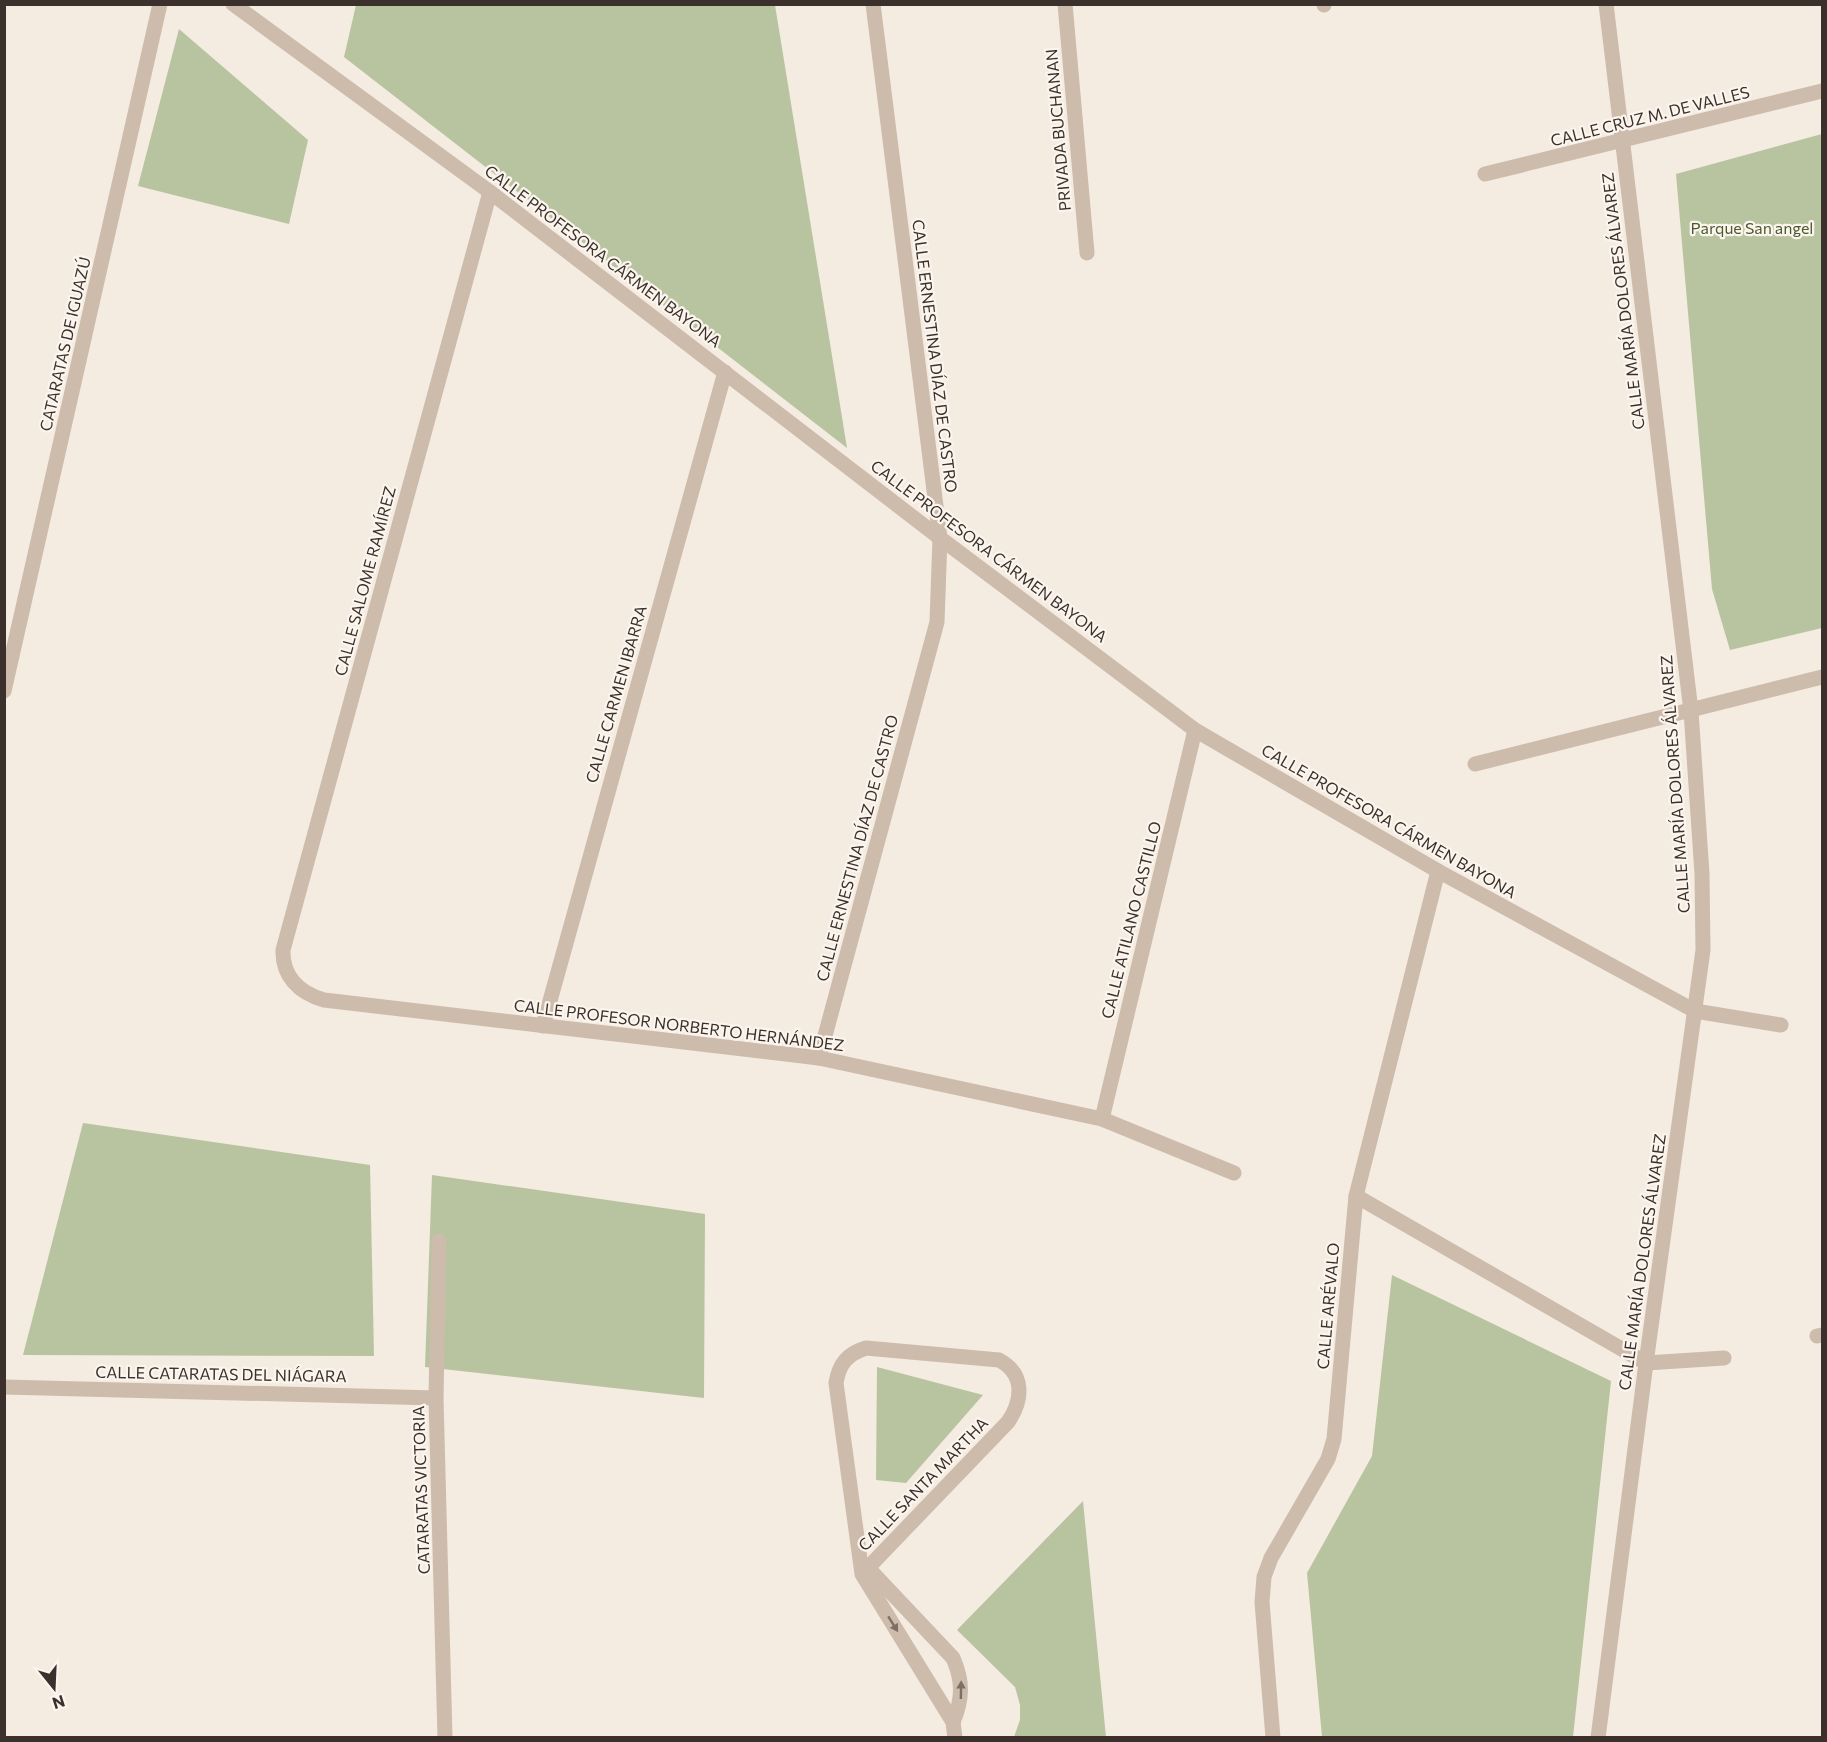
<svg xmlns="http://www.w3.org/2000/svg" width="1827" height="1742" font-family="Commissioner,sans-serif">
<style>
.green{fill:#b8c4a0}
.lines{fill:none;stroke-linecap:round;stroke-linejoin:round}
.minor{stroke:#cdbbac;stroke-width:15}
.oneway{fill:#7d6f65}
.labels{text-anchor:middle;stroke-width:4.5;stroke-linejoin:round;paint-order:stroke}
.street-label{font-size:16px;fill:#3b302b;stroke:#fbf5ee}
.park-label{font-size:16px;fill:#4a5a2e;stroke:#fbf5ee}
</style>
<rect width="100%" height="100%" fill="#f4ebe1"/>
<g class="green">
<path d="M356 5H775L847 448 344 57Z"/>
<path d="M179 29 308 140 289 224 138 186Z"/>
<path d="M1822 134V628L1730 650 1712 589 1676 174Z"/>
<path d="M83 1123 370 1165 374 1356 23 1355Z"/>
<path d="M432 1175 705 1214 704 1398 425 1367Z"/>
<path d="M1392 1275 1611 1381 1573 1737H1322L1307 1573 1372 1456Z"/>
<path d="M877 1367 983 1395 906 1483 876 1480Z"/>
<path d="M1083 1501 1106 1737H1014L1020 1720V1705L1015 1687 957 1630Z"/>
</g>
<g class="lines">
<g class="minor">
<path d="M233 4 490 192 940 538 1195 730 1438 871 1695 1011 1781 1025"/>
<path d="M1065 4 1087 253"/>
<path d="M1324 4V5"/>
<path d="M1485 174 1822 91"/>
<path d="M490 192 283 950C282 976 299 993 324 1000L819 1058 1102 1119 1234 1173"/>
<path d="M4 691 160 4"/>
<path d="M1475 764 1822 677"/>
<path d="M543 1026 725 372"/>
<path d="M819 1058 937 622 940 538 873 4"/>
<path d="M1102 1119 1195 730"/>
<path d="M1356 1196 1646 1363 1724 1358"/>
<path d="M439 1241 436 1398 445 1738"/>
<path d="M1817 1336 1822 1335"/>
<path d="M4 1387 436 1398"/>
<path d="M868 1568 953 1658C963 1681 963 1698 953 1722"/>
<path d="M862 1574 1008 1422C1023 1400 1025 1374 999 1360L866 1348C847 1354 839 1364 836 1383L862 1574 953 1722 955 1738"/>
<path d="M1273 1738 1262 1602 1264 1577 1271 1558 1328 1459 1334 1439 1356 1196 1438 871"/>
<path d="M1598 1738 1646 1363 1703 950 1702 874 1691 711 1606 4"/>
</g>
</g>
<defs><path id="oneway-solid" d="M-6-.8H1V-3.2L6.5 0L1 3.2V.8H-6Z" transform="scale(1.5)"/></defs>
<g class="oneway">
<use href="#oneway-solid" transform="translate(893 1624) rotate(58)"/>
<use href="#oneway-solid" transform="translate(961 1690) rotate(-89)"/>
</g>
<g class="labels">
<g class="street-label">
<text transform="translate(1650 116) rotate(-14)" y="6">CALLE CRUZ M. DE VALLES</text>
<text transform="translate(1058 130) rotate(-95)" y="6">PRIVADA BUCHANAN</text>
<text transform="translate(603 256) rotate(37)" y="6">CALLE PROFESORA CÁRMEN BAYONA</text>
<text transform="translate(1623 301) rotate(-97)" y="6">CALLE MARÍA DOLORES ÁLVAREZ</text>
<text transform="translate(65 344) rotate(-77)" y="6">CATARATAS DE IGUAZÚ</text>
<text transform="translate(935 356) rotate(83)" y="6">CALLE ERNESTINA DÍAZ DE CASTRO</text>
<text transform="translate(989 551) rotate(37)" y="6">CALLE PROFESORA CÁRMEN BAYONA</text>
<text transform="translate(365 581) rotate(-75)" y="6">CALLE SALOME RAMÍREZ</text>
<text transform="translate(616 694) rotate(-74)" y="6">CALLE CARMEN IBARRA</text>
<text transform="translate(1675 784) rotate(-94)" y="6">CALLE MARÍA DOLORES ÁLVAREZ</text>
<text transform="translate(1389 821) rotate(30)" y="6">CALLE PROFESORA CÁRMEN BAYONA</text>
<text transform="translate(857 848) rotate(-75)" y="6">CALLE ERNESTINA DÍAZ DE CASTRO</text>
<text transform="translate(1131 920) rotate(-76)" y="6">CALLE ATILANO CASTILLO</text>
<text transform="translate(679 1025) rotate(7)" y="6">CALLE PROFESOR NORBERTO HERNÁNDEZ</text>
<text transform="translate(1642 1262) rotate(-82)" y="6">CALLE MARÍA DOLORES ÁLVAREZ</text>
<text transform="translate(1328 1306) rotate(-85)" y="6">CALLE ARÉVALO</text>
<text transform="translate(221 1374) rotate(1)" y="6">CALLE CATARATAS DEL NIÁGARA</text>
<text transform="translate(923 1484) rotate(-46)" y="6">CALLE SANTA MARTHA</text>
<text transform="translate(421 1490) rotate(-92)" y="6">CATARATAS VICTORIA</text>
</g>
<g class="park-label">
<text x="1752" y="234">Parque San angel</text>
</g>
</g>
<rect width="1827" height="1742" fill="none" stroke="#3b302b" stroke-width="12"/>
<g transform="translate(54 1688) rotate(162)" stroke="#fbf5ee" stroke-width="4.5" paint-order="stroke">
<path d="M0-4.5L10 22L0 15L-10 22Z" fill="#3b302b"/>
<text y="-9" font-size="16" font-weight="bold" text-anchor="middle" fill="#3b302b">N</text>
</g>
</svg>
